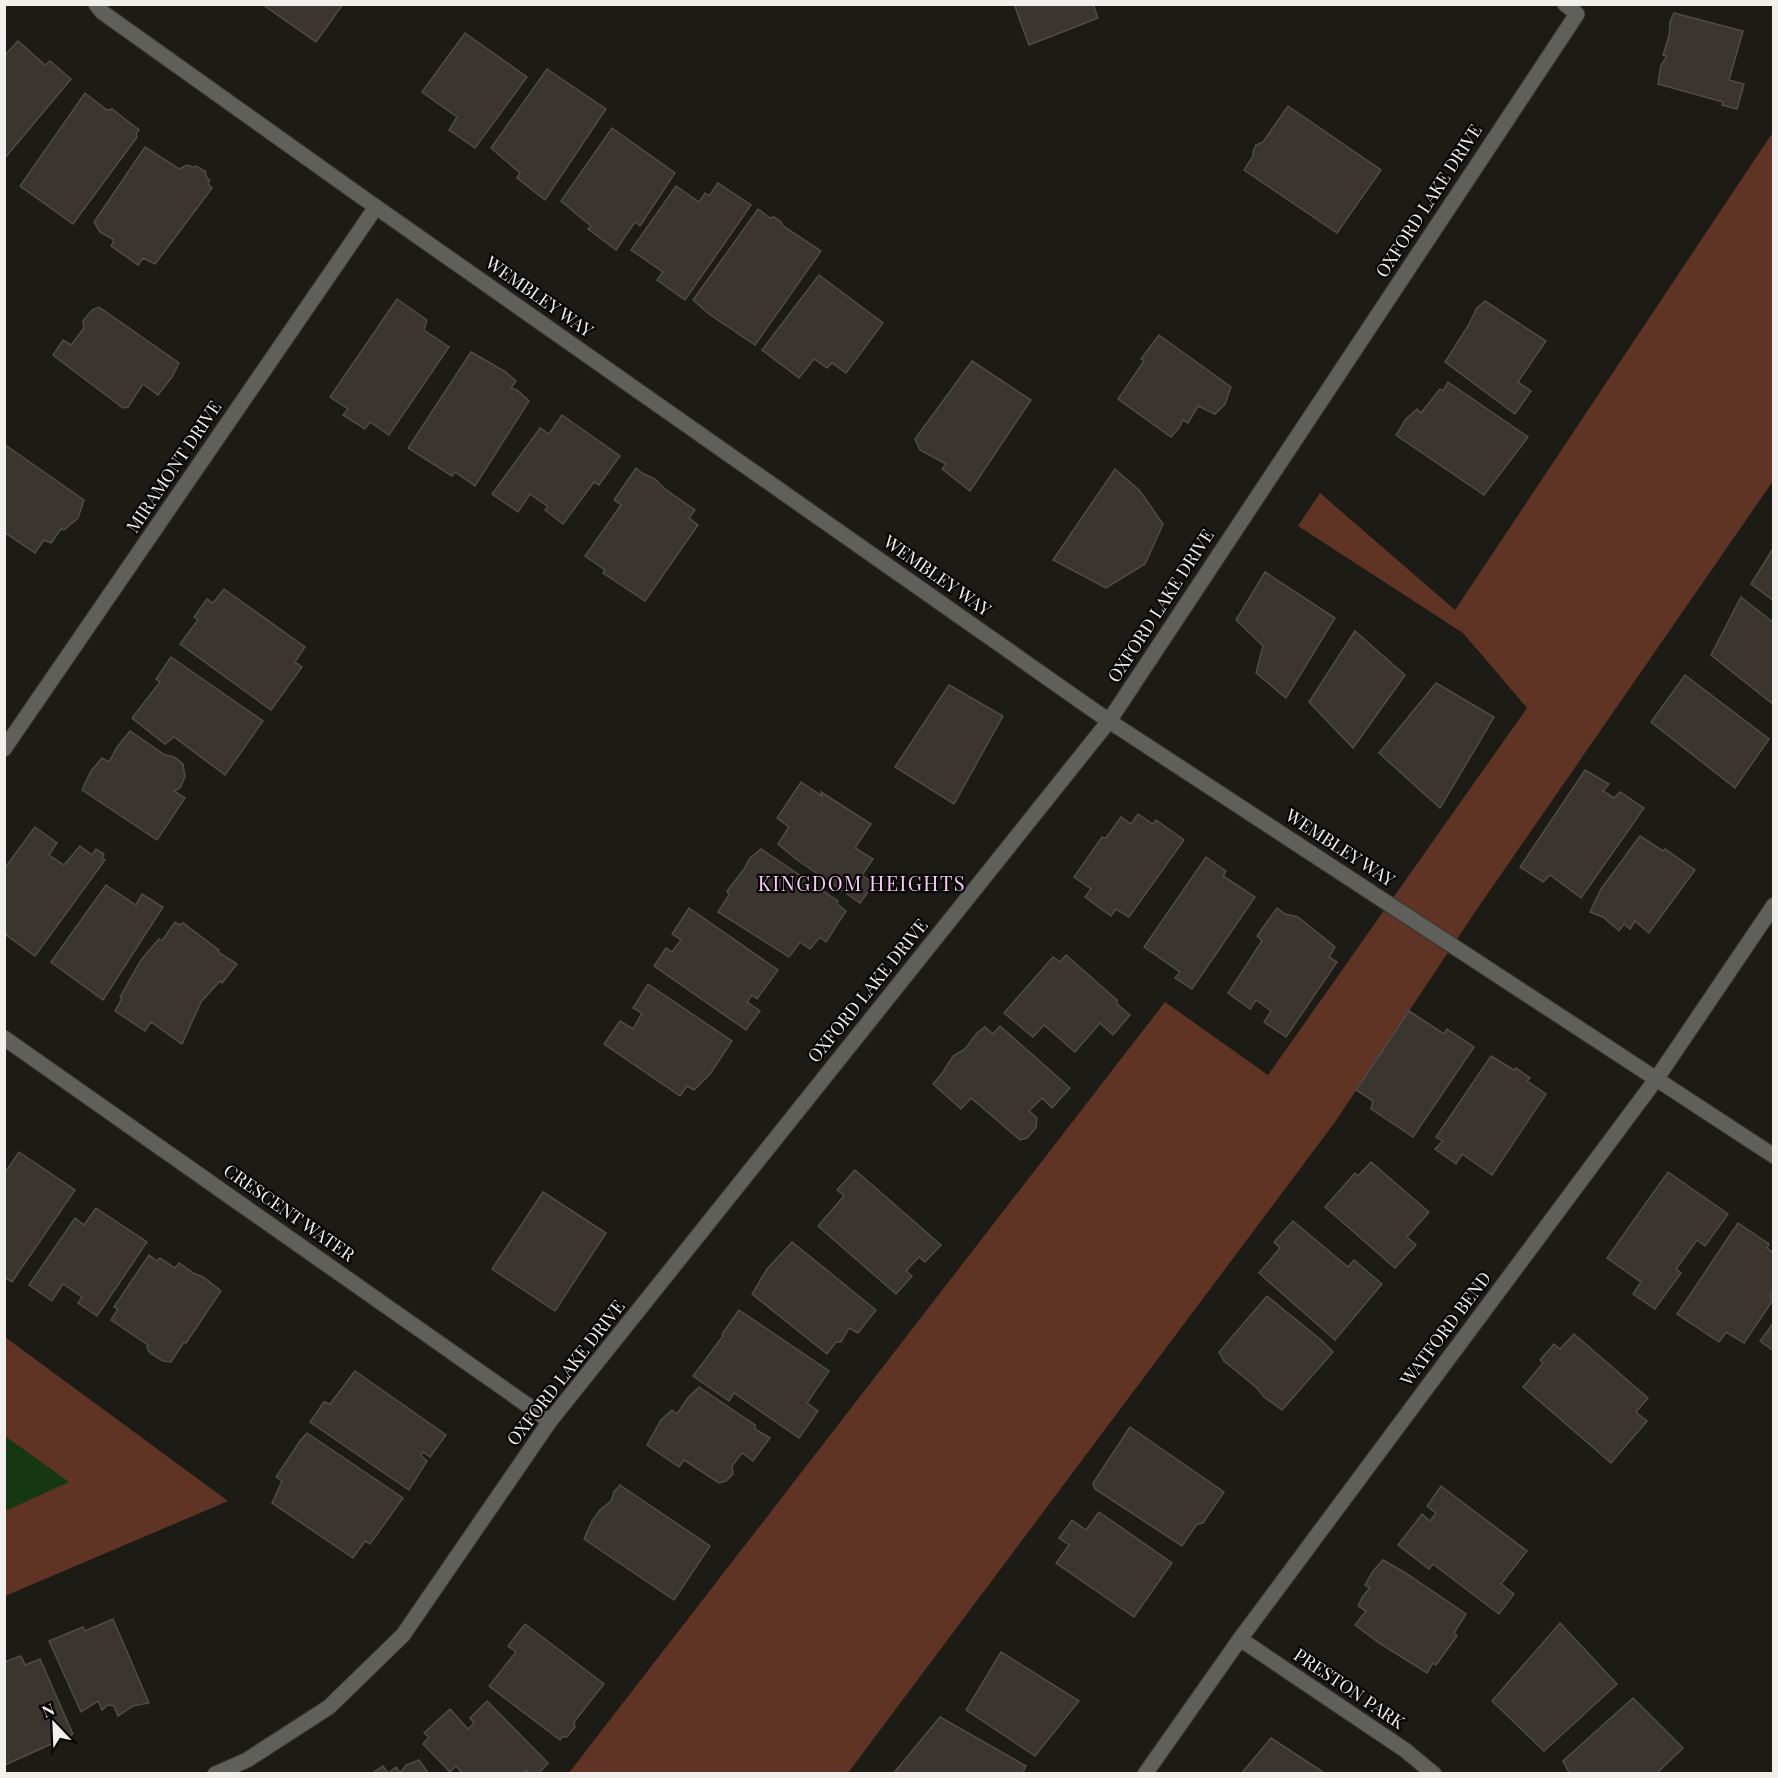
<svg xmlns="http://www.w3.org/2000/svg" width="1778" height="1778" font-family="'Playfair Display',serif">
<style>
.green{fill:#5f3425}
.water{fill:#153711}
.building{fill:#3b3530;stroke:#514b45;stroke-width:1.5}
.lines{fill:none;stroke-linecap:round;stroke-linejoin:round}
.minor-casing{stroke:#37352f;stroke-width:17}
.minor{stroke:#5f605c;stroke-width:15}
.labels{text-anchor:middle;stroke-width:4.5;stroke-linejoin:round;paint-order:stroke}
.street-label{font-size:18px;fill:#f2f0ec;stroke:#070604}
.neighbourhood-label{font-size:20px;letter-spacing:1.5px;fill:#f8cbfa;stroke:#070604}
</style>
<rect width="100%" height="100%" fill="#1d1b15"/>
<g class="green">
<path d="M1773 132V481L1475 912 1335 1122 848 1773 568 1774 1165 1002 1268 1075 1527 708 1463 633 1298 526 1320 493 1455 610Z"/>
<path d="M5 1337 228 1501 5 1596Z"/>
</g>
<path class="water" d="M4 1436H5L69 1482 5 1511Z"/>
<g class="building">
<path d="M262 4H343L316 42Z"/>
<path d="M1014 4H1093L1098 18 1029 45Z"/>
<path d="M1674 13 1743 31 1729 80 1744 84 1737 109 1722 105 1723 102 1658 84 1661 65 1667 56 1663 55 1669 36 1670 22Z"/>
<path d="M465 33 527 77 475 148 449 130 457 117 422 92Z"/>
<path d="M18 41 45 65 50 61 71 79 4 159V56Z"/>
<path d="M547 69 606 109 545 200 517 178 520 173 491 148Z"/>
<path d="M85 93 107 110 112 109 139 130 136 134 137 137 73 224 20 186Z"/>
<path d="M1288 106 1381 170 1337 233 1244 170 1253 156V152L1256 145 1263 142Z"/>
<path d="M612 128 675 173 640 226 635 222 616 250 588 229 591 226 561 201Z"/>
<path d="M145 147 179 169 187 165 193 167 196 166 205 171 207 178 210 180 208 184 212 188 155 264 143 258 138 265 111 246 114 240 100 232 94 222Z"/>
<path d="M718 183 751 205 685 300 657 280 663 272 631 250 676 186 699 202 705 193 709 196Z"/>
<path d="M758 209 770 218 774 217 781 222 783 226 821 251 755 345 709 314 693 300Z"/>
<path d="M819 275 883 323 846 373 832 363 827 368 814 359 799 378 762 350Z"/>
<path d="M397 299 427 320 424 330 449 347 389 435 370 422 365 429 343 415 348 409 330 397Z"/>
<path d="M1485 301 1546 341 1518 382 1531 391 1515 414 1445 362 1468 326 1477 308Z"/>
<path d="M99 307 179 363 172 377 158 395 143 384 128 407 123 408 53 355 63 340 71 345 84 328 83 321 92 310Z"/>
<path d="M1159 335 1231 387 1225 404 1215 414 1198 406 1188 423 1183 420 1179 428 1171 437 1118 399 1144 361 1141 359Z"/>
<path d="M471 352 506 372 516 381 511 388 518 391 529 401 475 486 455 472 452 476 408 448Z"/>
<path d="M972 361 1031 400 970 491 942 469 946 464 920 450 915 439Z"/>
<path d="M1448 382 1528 437 1484 495 1396 435 1406 419 1417 409 1421 413 1440 389 1443 391Z"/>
<path d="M562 415 620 456 599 485 594 482 563 524 545 510 548 507 530 494 518 512 492 494 540 428 549 434Z"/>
<path d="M4 444 84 500 78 518 64 530 61 529 51 543 44 540 35 553 4 532Z"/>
<path d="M636 468 642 473 655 479 665 489 695 510 689 518 698 525 645 601 603 573 605 570 585 556 621 505 614 500Z"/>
<path d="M1115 469 1140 491 1163 524 1145 564 1106 588 1053 560Z"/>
<path d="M1774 547V601L1751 584Z"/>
<path d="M1265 572 1335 618 1286 698 1256 673 1263 646 1236 620Z"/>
<path d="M224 589 305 647 295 662 302 667 271 710 180 644 198 620 194 617 207 599 213 603Z"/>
<path d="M1741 597 1774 623V705L1711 655Z"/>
<path d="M1355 631 1405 675 1353 748 1309 702Z"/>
<path d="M171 657 263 721 225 775 174 737 165 744 132 718 160 682 156 679Z"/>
<path d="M1685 675 1769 739 1735 788 1651 722Z"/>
<path d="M1436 683 1494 717 1440 808 1379 753Z"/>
<path d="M949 685 1003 716 954 804 895 767Z"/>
<path d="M130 731 165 755 174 757 183 764 185 777 180 788 174 791 185 798 157 840 82 790 91 771 102 758 109 762 117 747Z"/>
<path d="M1585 770 1609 784 1603 791 1614 798 1620 792 1644 808 1581 898 1550 875 1543 882 1520 867Z"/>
<path d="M801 782 822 796 821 792 871 824 855 848 873 859 862 875 874 884 860 903 796 859 778 844 789 827 777 818Z"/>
<path d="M1138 814 1153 824 1156 820 1184 840 1129 917 1116 909 1111 916 1085 897 1091 889 1074 877 1102 837 1106 838 1121 817 1131 824Z"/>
<path d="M35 827 57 843 49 855 64 865 80 846 92 855 96 849 104 854 102 858 105 860 35 956 6 935 7 934 4 932V869Z"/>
<path d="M1640 836 1663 851 1665 849 1695 870 1649 933 1635 921 1630 929 1624 924 1619 931 1603 917 1590 912 1601 889Z"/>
<path d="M761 849 838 901 837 904 846 911 826 942 820 937 810 949 800 942 789 957 718 912 729 895 727 891 744 869 750 858Z"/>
<path d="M1206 857 1226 871 1223 876 1255 897 1192 989 1175 978 1180 972 1144 947Z"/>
<path d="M106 885 136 905 142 894 163 907 103 1000 51 962Z"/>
<path d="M689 908 778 970 757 999 752 995 747 1002 760 1011 746 1030 654 966 666 948 672 952 681 940 672 934Z"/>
<path d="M1277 908 1285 914 1298 917 1335 947 1329 957 1337 962 1286 1037 1264 1022 1271 1011 1256 1000 1250 1009 1228 993 1262 941 1257 936Z"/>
<path d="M175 922 179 925 183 923 219 950 218 952 237 964 222 983 220 981 201 1002 182 1044 151 1022 145 1031 115 1011 122 998 120 997 141 960 159 939 162 941Z"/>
<path d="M1066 955 1117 1000V1004L1130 1015 1113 1035 1100 1023 1075 1052 1044 1025 1033 1037 1004 1013 1053 957 1060 962Z"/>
<path d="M648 984 732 1041 710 1074 694 1090 687 1086 680 1096 604 1044 620 1021 633 1029 642 1013 633 1008Z"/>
<path d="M1409 1011 1444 1034 1447 1029 1474 1047 1413 1137 1371 1109 1373 1101 1356 1090Z"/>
<path d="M1000 1026 1070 1088 1052 1108 1042 1098 1029 1111 1037 1118 1036 1128 1027 1138 1020 1140 971 1098 961 1109 933 1084 943 1072 953 1056 965 1049 977 1033 985 1027 993 1034Z"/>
<path d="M1491 1056 1514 1070 1516 1068 1530 1078 1527 1081 1546 1094 1492 1175 1462 1154 1456 1164 1435 1149 1443 1141 1436 1137Z"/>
<path d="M19 1152 75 1190 12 1282 4 1277V1174Z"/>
<path d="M1371 1162 1429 1212 1407 1237 1416 1245 1395 1268 1325 1207 1355 1173 1358 1176Z"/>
<path d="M855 1170 941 1245 925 1262 919 1257 906 1271 912 1276 896 1294 818 1226 844 1196 837 1190Z"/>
<path d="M1668 1172 1728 1214 1705 1246 1697 1240 1676 1269 1681 1273 1655 1309 1633 1294 1641 1282 1607 1258Z"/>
<path d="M543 1192 606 1233 555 1311 492 1269Z"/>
<path d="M96 1208 147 1242 97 1316 78 1303 82 1297 63 1284 52 1301 29 1285 75 1218 84 1225Z"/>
<path d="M1293 1221 1348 1267 1354 1260 1382 1284 1335 1340 1259 1273 1280 1248 1274 1242Z"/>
<path d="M1738 1223 1769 1244 1767 1248 1774 1253V1291L1770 1296 1773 1300 1744 1343 1726 1332 1719 1342 1677 1314Z"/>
<path d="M792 1242 876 1310 858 1333 849 1328 841 1342H836L827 1354 752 1294 767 1269Z"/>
<path d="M149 1255 157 1261 160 1258 175 1268 179 1263 193 1273 203 1277 221 1291 186 1343 184 1342 171 1362 163 1361 150 1353 147 1348 148 1345 111 1320 118 1309 114 1307Z"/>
<path d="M1267 1296 1321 1340 1333 1352 1282 1410 1264 1397 1257 1388 1224 1361 1219 1352Z"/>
<path d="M739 1310 829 1371 807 1403 818 1411 799 1438 734 1393 729 1401 693 1376 723 1336 722 1334Z"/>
<path d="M1774 1322V1351L1760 1341Z"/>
<path d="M1574 1334 1648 1398 1636 1412 1647 1421 1611 1463 1523 1387 1543 1363 1540 1360 1554 1344 1560 1349Z"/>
<path d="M355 1371 446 1435 430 1457 423 1452 421 1456 427 1461 409 1490 310 1422 324 1402 330 1404Z"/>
<path d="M699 1387 755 1425V1429L770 1438 753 1461 742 1453 732 1466 733 1474 726 1481 719 1483 684 1460 679 1467 647 1445 661 1420 672 1410 677 1414 687 1399Z"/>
<path d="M1130 1427 1224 1492 1203 1523 1197 1524 1182 1546 1095 1489 1093 1483Z"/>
<path d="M307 1433 403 1498 370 1544 365 1541 353 1558 272 1503 282 1481 276 1477 300 1441Z"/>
<path d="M620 1485 710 1546 674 1600 584 1539 592 1521 600 1510 611 1501 614 1492Z"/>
<path d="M1441 1486 1527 1551 1501 1584 1514 1594 1499 1614 1433 1564 1429 1569 1398 1545 1422 1514 1430 1521 1436 1513 1427 1506Z"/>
<path d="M1099 1512 1172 1563 1134 1617 1056 1563 1069 1545 1059 1538 1072 1520 1086 1530Z"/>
<path d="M1383 1560 1407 1574 1466 1614 1454 1633 1457 1636 1436 1665 1433 1663 1427 1673 1379 1643 1355 1625 1366 1611 1358 1606 1363 1596 1370 1588 1365 1585 1373 1571Z"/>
<path d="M113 1619 149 1703 133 1706 118 1716 114 1706 108 1705 102 1710 98 1701 81 1712 49 1641 83 1627 85 1631Z"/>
<path d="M1560 1623 1617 1684 1544 1751 1492 1701Z"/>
<path d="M525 1624 604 1684 574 1722 575 1727 567 1737H562L560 1740 489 1686 516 1652 508 1646Z"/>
<path d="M1001 1652 1079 1701 1035 1756 966 1710Z"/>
<path d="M21 1656 25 1665 40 1659 73 1734 5 1765 4 1662Z"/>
<path d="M1633 1698 1683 1748 1656 1774H1570L1563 1761Z"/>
<path d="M487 1701 548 1763 538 1774H529L526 1770 523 1774H463L456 1766 450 1772 423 1744 429 1737 424 1733 450 1709 468 1729 474 1723 470 1718Z"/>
<path d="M940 1717 1026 1766 1022 1774H893Z"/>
<path d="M1271 1738 1326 1774H1241Z"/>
<path d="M419 1760 429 1774H371L383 1766 388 1773 396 1767 400 1773 406 1765Z"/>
</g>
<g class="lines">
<defs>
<g id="minor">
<path d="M96 4 102 12 376 207 1109 721 1774 1156"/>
<path d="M4 749 376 207"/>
<path d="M4 1038 550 1421"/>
<path d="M1240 1639 1405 1750 1434 1774"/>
<path d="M215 1774 247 1760 329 1707 403 1635 550 1421 1109 721 1577 14 1565 4"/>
<path d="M1145 1774 1240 1639 1657 1078 1774 905"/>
</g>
</defs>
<use href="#minor" class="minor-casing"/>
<use href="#minor" class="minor"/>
</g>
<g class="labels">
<g class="street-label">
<text transform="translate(1429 201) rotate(-57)" y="6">OXFORD LAKE DRIVE</text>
<text transform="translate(539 297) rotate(35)" y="6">WEMBLEY WAY</text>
<text transform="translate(174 467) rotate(-56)" y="6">MIRAMONT DRIVE</text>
<text transform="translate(937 576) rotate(35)" y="6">WEMBLEY WAY</text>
<text transform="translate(1161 606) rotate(-57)" y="6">OXFORD LAKE DRIVE</text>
<text transform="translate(1340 848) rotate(33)" y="6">WEMBLEY WAY</text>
<text transform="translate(868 991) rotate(-51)" y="6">OXFORD LAKE DRIVE</text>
<text transform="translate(289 1213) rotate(35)" y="6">CRESCENT WATER</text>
<text transform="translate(1446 1329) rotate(-53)" y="6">WATFORD BEND</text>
<text transform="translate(566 1373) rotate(-52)" y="6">OXFORD LAKE DRIVE</text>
<text transform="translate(1349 1689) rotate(34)" y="6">PRESTON PARK</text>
</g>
<g class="neighbourhood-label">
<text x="862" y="891">KINGDOM HEIGHTS</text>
</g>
</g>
<rect width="1778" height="1778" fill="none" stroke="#f2f0ec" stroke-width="12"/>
<g transform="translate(54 1724) rotate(337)" stroke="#070604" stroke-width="4.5" paint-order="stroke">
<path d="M0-4.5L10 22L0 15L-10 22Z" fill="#f2f0ec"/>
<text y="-9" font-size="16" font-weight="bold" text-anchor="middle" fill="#f2f0ec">N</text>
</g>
</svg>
